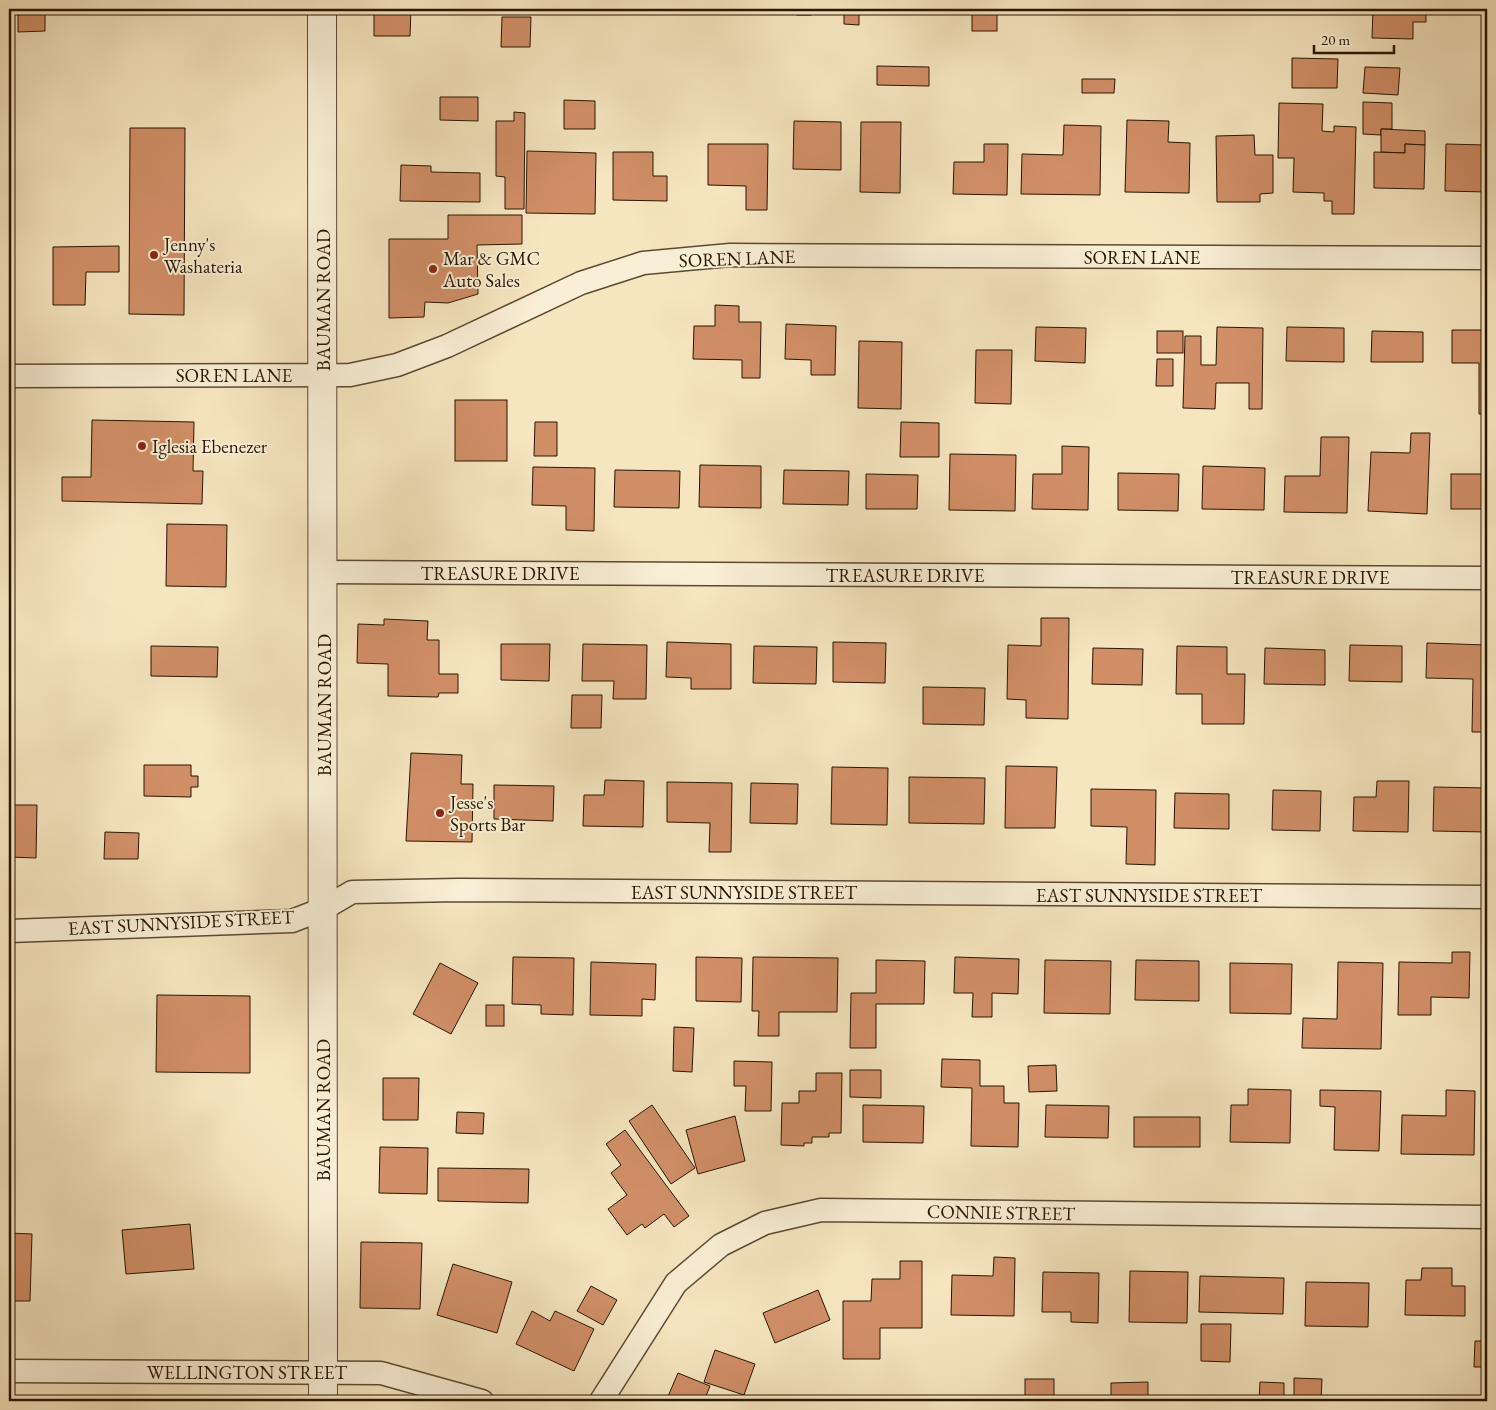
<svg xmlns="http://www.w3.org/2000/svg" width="1496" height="1410" font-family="'EB Garamond',serif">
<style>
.building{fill:#d18f68;stroke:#281500}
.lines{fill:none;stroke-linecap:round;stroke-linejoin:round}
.minor-casing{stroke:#5c4930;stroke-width:25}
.tertiary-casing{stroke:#5c4930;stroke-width:30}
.minor{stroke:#f9efd6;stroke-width:22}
.tertiary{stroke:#f9efd6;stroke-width:28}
.poi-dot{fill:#8f2418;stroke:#f9efd6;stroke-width:2}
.labels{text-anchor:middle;stroke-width:4;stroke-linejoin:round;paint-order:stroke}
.poi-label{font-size:19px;fill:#281500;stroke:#f9efd6;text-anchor:start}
.street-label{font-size:19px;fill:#281500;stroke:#f9efd6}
</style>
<rect width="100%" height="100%" fill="#f6e6c0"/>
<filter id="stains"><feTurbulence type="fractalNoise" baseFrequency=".004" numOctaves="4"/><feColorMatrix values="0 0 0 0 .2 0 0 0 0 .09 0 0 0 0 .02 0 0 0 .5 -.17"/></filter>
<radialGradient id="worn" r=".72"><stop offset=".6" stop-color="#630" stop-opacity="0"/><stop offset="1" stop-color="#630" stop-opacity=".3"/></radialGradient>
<g class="building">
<path d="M18 9H45V31L18 32Z"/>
<path d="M172 9H210L209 14H171Z"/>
<path d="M210 9H241V14H209Z"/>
<path d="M374 9H411L410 36H374Z"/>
<path d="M646 9H704V12L646 11Z"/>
<rect x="719" y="9" width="56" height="1"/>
<rect x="797" y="9" width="14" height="6"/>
<path d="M827 9H859V25L844 24V9Z"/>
<rect x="972" y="9" width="25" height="22"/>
<path d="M1081 9H1135V11Z"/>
<path d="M1294 9H1352V11L1294 10Z"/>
<path d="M1373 9H1426V22H1413V39L1372 38Z"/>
<path d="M502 17H531L530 47H501Z"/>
<path d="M1292 58 1338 59 1337 88H1292Z"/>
<path d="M877 66 929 67V86L877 85Z"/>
<path d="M1365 67 1400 68 1398 95 1363 93Z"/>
<path d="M1082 79H1115L1114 93H1082Z"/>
<path d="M440 97H478V121L440 120Z"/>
<path d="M564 100 595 101V129H564Z"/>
<path d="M1363 102 1392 103V129H1381V135L1363 134Z"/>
<path d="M1279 103 1323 104 1322 131 1334 132V126L1356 127 1354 214H1332V201H1324V193L1293 192 1294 158H1278Z"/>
<path d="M514 112 525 113 524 209H505V177L496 176V121H514Z"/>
<path d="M1127 120 1169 121 1168 142 1190 143 1189 193 1125 192Z"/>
<path d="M794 121 841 122V170L793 169Z"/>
<path d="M861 122H901L900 193 860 192Z"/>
<path d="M1064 125 1101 126 1100 195 1021 194 1022 154 1063 155Z"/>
<path d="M130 128H185L184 315 129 314Z"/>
<path d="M1381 129 1425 131V145L1405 144V153L1381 152Z"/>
<path d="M1254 135 1255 155H1273V193L1260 194V202H1217L1216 136Z"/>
<path d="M708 144H768L767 210H746V186L708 185Z"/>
<path d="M984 144H1008L1007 195 953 194 954 162H984Z"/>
<path d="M1405 144 1425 145 1424 189 1374 188V152L1405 153Z"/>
<path d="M1446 144 1487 145V192L1445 191Z"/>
<path d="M527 151 596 153 595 214 526 213Z"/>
<path d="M613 152H653V176H667V201L613 200Z"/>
<path d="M401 165 431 166V172L480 173V202L400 201Z"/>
<path d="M448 215H522V244L477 245 478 294 448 303 425 302 424 317 389 318V239H448Z"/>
<path d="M119 246V272H86L85 305H53V247Z"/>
<path d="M715 305 739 306V322H761L760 378H742V360L693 359 694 326H715Z"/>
<path d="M786 324 836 326 835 375H811V360L785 359Z"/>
<path d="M1036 327 1086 328 1085 363 1035 361Z"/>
<path d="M1217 327 1263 328 1262 409H1249V383H1216L1215 409 1183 408 1185 336H1201V365H1216Z"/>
<path d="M1287 327 1344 328V362L1286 361Z"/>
<path d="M1452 330H1487V414H1479V363H1452Z"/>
<rect x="1157" y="331" width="26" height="22"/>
<path d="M1372 331 1423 332V362H1371Z"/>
<path d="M859 341 902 342 901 409 858 408Z"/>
<path d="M976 350H1012L1011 404 975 403Z"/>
<path d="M1157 359H1173V386H1156Z"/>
<rect x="455" y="400" width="52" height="61"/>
<path d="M92 420 194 422 193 471H203L202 504 62 501V477H91Z"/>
<path d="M535 422H557V456H534Z"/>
<path d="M901 422 939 423V457H900Z"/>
<path d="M1411 433H1430L1427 514 1368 511 1371 452 1410 453Z"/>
<path d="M1321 437H1349L1347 513 1284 512 1285 476H1320Z"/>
<path d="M1062 446 1089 447 1088 510 1032 509 1033 474H1062Z"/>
<path d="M950 454 1016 455 1015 511 949 510Z"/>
<path d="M700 465 761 466V508L699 507Z"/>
<path d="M1203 466 1265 468 1264 510 1202 509Z"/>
<path d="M533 467 595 468 594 531 566 530V506L532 505Z"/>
<path d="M615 470 680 471 679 508 614 507Z"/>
<path d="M784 470 849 471 848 505 783 504Z"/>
<path d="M1118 473 1179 474 1178 511 1118 510Z"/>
<path d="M866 474 918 475 917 509H866Z"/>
<rect x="1451" y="474" width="36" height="35"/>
<path d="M167 524 227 525 226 587 166 586Z"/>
<path d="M1041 618H1069L1068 719 1026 718V700L1007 699 1008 645 1041 646Z"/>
<path d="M384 619 428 621 427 640H439V674H458V693H439L438 697 388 696V664L357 663 358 624 384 625Z"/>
<path d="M667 642 731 644V689H691V678L666 677Z"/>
<path d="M833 642 886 643 885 683 833 682Z"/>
<path d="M1427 643 1487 645V732H1472L1473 679 1426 678Z"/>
<path d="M501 644H550L549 681 501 680Z"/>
<path d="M583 644 647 645 646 699H613L614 681H582Z"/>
<path d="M1350 645 1402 646V682L1349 681Z"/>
<path d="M151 646 218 647 217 677 151 676Z"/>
<path d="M754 646 817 647 816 684 753 683Z"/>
<path d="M1177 646 1227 647V674H1245L1244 724H1202V694H1176Z"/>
<path d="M1093 648 1143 649 1142 685 1092 684Z"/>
<path d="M1265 648 1325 650V685L1264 684Z"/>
<path d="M923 687 985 688 984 725 923 724Z"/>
<path d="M572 695H602L601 728H571Z"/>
<path d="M411 753 462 755 461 784H473L472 842 406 841Z"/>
<path d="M144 765H191V776H198V787H191V797L144 796Z"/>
<path d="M1006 766 1057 767 1055 828H1005Z"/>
<path d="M832 767 888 768 887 825 831 824Z"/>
<path d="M909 777 985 778 984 824 909 823Z"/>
<path d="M605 780 644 781 643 827 583 826 584 795H604Z"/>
<path d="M1377 781H1409L1408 832 1353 831 1354 797H1376Z"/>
<path d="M667 782 732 783 731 852H709L710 823 667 822Z"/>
<path d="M751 783 798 784 797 824 750 823Z"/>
<path d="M494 785 554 786 553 821 494 819Z"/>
<path d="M1434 787 1487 788V832L1433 831Z"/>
<path d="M1091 789 1156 790 1155 865 1126 864 1127 827 1091 826Z"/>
<path d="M1273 790 1321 791 1320 831 1272 830Z"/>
<path d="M1175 793 1229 794V829L1174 828Z"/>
<path d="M9 805H37L36 858 9 857Z"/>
<path d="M105 832 139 833 138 859H104Z"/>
<path d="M1452 952H1470L1469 998 1431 997V1015H1398L1399 962 1452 963Z"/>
<path d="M513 957 574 958 573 1015 541 1014V1005L512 1004Z"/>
<path d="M696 957 742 958 741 1002 696 1001Z"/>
<path d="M753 957 838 958 837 1012H779V1036H758L759 1011H752Z"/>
<path d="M955 957 1019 959 1018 994 992 993V1017H972L973 993H954Z"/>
<path d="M876 960 925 961 924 1004H876V1048H850L851 993H876Z"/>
<path d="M1045 960 1111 961 1110 1014 1044 1013Z"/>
<path d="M1136 960 1199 961V1001L1135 1000Z"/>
<path d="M591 962 656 964 655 1000 642 999V1016L590 1015Z"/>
<path d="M1338 962 1383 963 1381 1049 1302 1048 1303 1018 1337 1019Z"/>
<path d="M440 963 478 983 451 1034 413 1014Z"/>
<path d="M1230 963 1292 964 1291 1014 1230 1013Z"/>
<path d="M157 995 250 996V1073L156 1072Z"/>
<rect x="486" y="1005" width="18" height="21"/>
<path d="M674 1027 694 1028 692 1072 673 1071Z"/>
<path d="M942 1059 980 1060V1086H1004V1103H1019L1018 1147 971 1146 972 1088 941 1087Z"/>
<path d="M734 1061 772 1062 771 1111H745L746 1086H734Z"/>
<path d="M1056 1065 1057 1091 1029 1092 1028 1066Z"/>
<path d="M850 1070H881V1098L850 1097Z"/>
<path d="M816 1073H842L841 1133H829V1137H812V1143H804V1146L781 1145 782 1103H799V1091H816Z"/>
<path d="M383 1078H419L418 1120H383Z"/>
<path d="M1248 1089 1291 1090 1290 1143 1230 1142 1231 1105H1248Z"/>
<path d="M1320 1090 1381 1091 1379 1151 1334 1150 1335 1107 1320 1106Z"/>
<path d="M1446 1090 1475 1091 1474 1155 1401 1154 1402 1115 1446 1116Z"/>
<path d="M652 1105 695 1168 671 1184 629 1121Z"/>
<path d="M863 1105 924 1106 923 1143 863 1142Z"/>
<path d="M1046 1105 1109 1106 1108 1138 1045 1137Z"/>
<path d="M457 1112 484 1113 483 1134 456 1133Z"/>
<path d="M735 1116 745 1161 698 1174 686 1130Z"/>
<rect x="1134" y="1117" width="66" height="30"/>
<path d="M625 1130 689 1216 674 1227 664 1214 645 1228 642 1224 627 1235 608 1209 627 1195 611 1173 621 1165 606 1144Z"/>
<path d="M380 1147 428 1148 427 1194 379 1193Z"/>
<path d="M438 1168 529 1169 528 1203 438 1201Z"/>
<path d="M190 1224 194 1269 126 1274 122 1230Z"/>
<path d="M9 1233 32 1234 30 1301H9Z"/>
<path d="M361 1242 422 1243 420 1309 360 1308Z"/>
<path d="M994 1257 1015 1258 1014 1316 951 1315 952 1275 993 1276Z"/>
<path d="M900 1261H922V1328H880V1359H843V1301H871L872 1279H900Z"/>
<path d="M453 1264 512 1282 497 1333 437 1315Z"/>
<path d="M1422 1268H1452V1286H1465V1316L1405 1315 1406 1280H1421Z"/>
<path d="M1130 1271 1188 1272 1187 1323 1129 1322Z"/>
<path d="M1043 1272 1099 1273 1098 1323 1071 1322V1312H1042Z"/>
<path d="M1200 1276 1284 1278 1283 1314 1199 1312Z"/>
<path d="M1306 1282 1369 1283 1368 1327 1305 1326Z"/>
<path d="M591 1286 617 1300 603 1325 577 1311Z"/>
<path d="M818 1290 830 1320 775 1343 763 1313Z"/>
<path d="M532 1311 550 1321 555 1311 594 1329 574 1371 516 1344Z"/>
<path d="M1201 1324H1231L1230 1362 1201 1361Z"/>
<path d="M1475 1341H1487V1367H1474Z"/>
<path d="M715 1350 755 1364 744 1395 704 1382Z"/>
<path d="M678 1373 710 1386 704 1401H666Z"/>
<path d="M1294 1378 1322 1379 1321 1401H1294Z"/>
<rect x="1025" y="1379" width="29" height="22"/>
<path d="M1148 1382V1401H1111V1383Z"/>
<path d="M1260 1382 1284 1383V1401H1259Z"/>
</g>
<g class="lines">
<defs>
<g id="minor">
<path d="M9 376 350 375 397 365 447 346 581 283 643 263 730 255 1487 258"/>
<path d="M324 572 1487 578"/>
<path d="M9 931 292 921 323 909 352 892 458 890 1487 897"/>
<path d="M9 1371 381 1373 482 1401"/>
<path d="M601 1401 676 1283 721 1245 765 1223 821 1210 1487 1217"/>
</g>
<path id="tertiary" d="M322 9 323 1401"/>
</defs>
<use href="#minor" class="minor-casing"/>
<use href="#tertiary" class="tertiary-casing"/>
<use href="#minor" class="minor"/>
<use href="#tertiary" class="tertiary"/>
</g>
<g class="poi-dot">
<circle cx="154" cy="255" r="5"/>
<circle cx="433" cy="269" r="5"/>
<circle cx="142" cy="446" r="5"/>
<circle cx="440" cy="813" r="5"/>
</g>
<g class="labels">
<g class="poi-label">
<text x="164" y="251">Jenny's<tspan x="164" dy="22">Washateria</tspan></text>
<text x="443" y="265">Mar &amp; GMC<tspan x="443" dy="22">Auto Sales</tspan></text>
<text x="152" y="453">Iglesia Ebenezer</text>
<text x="450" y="809">Jesse's<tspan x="450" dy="22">Sports Bar</tspan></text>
</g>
<g class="street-label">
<text x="1142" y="264">SOREN LANE</text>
<text transform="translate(737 258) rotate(-2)" y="7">SOREN LANE</text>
<text transform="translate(323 300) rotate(-90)" y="7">BAUMAN ROAD</text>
<text x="234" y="382">SOREN LANE</text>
<text x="500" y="580">TREASURE DRIVE</text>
<text x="905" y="582">TREASURE DRIVE</text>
<text x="1310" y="584">TREASURE DRIVE</text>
<text transform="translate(324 705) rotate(-90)" y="7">BAUMAN ROAD</text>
<text x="744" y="899">EAST SUNNYSIDE STREET</text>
<text x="1149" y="902">EAST SUNNYSIDE STREET</text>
<text transform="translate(181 922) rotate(-3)" y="7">EAST SUNNYSIDE STREET</text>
<text transform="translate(323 1110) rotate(-90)" y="7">BAUMAN ROAD</text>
<text transform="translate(1001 1212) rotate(1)" y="7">CONNIE STREET</text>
<text x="247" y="1379">WELLINGTON STREET</text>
</g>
</g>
<rect width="1496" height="1410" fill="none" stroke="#f6e6c0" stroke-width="30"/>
<rect x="10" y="10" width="1476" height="1390" fill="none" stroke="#281500" stroke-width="2.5"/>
<rect x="15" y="15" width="1466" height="1380" fill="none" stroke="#281500"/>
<path d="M1314 45v8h80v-8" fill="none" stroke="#281500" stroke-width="2.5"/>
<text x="1321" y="45" font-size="15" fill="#281500" stroke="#f9efd6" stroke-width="4" paint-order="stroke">20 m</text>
<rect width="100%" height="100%" filter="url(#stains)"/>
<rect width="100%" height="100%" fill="url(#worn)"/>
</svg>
